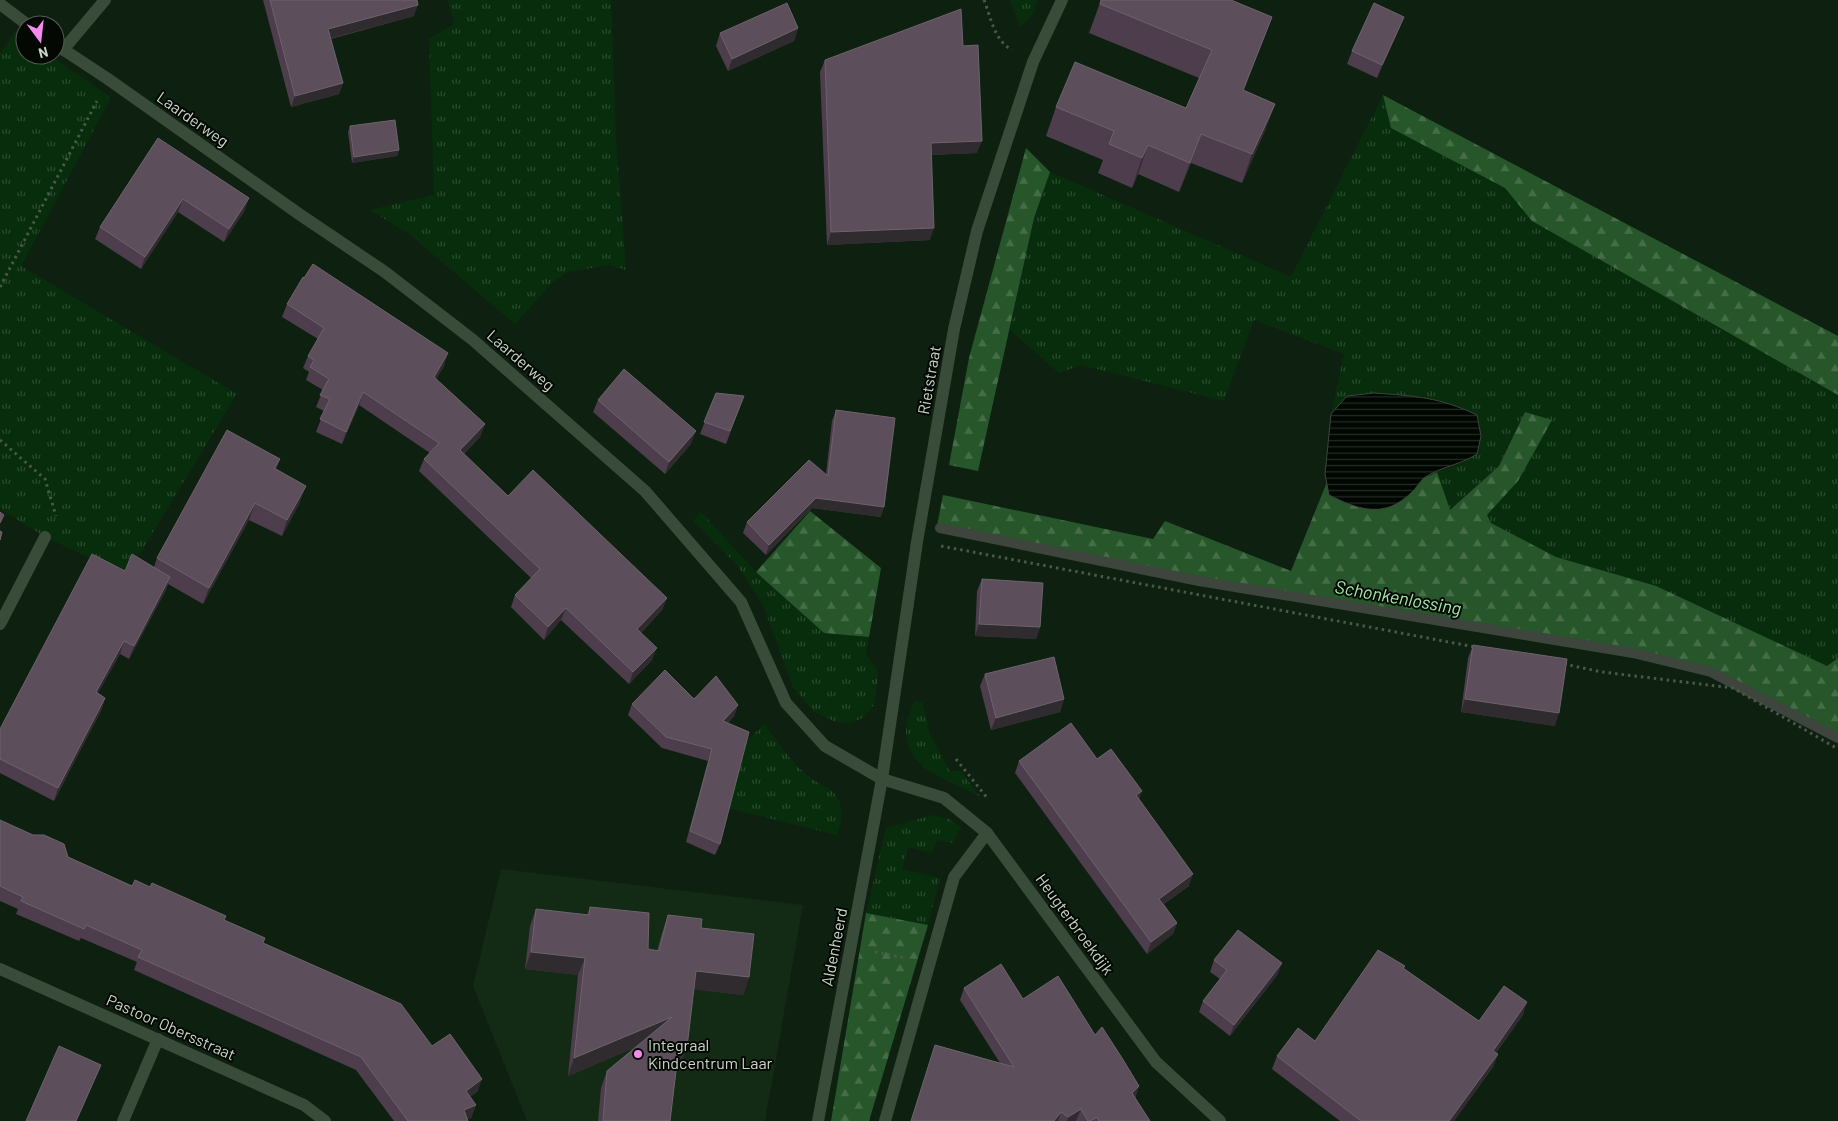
<svg xmlns="http://www.w3.org/2000/svg" width="1838" height="1121" font-family="Barlow,sans-serif">
<style>
.built{fill:#132a15}
.grass{fill:url(#grass-tufts)}
.forest{fill:url(#forest-firs)}
.water{fill:url(#water-rules);stroke:#3d453d}
.lines{fill:none;stroke-linecap:round;stroke-linejoin:round}
.stream{stroke:#3d453d;stroke-width:10}
.path{stroke:#495949;stroke-width:3;stroke-dasharray:2.5 4;stroke-linecap:butt}
.minor{stroke:#394c39;stroke-width:12}
.tertiary{stroke:#394c39;stroke-width:12}
.wall{fill:#4e3d4c}
.shaded-wall{fill:#2f2b2e}
.building{fill:#5c4e5a;stroke:#6d636c}
.poi-dot{fill:#f589ee;stroke:#030803;stroke-width:2}
.labels{text-anchor:middle;stroke-width:4;stroke-linejoin:round;paint-order:stroke}
.street-label{font-size:16px;fill:#cad6ca;stroke:#030803}
.poi-label{font-size:16px;fill:#cad6ca;stroke:#030803;text-anchor:start}
.water-label{font-size:18px;font-style:italic;fill:#a3eaa6;stroke:#030803}
</style>
<defs>
<pattern id="grass-tufts" width="24" height="20" patternUnits="userSpaceOnUse" patternTransform="scale(1.25)"><rect width="24" height="20" fill="#082d0d"/><path d="M3 7l-1-3M5 7V3M7 7l1-3M15 17l-1-3M17 17v-4M19 17l1-3" fill="none" stroke="#2b4b2f"/></pattern>
<pattern id="forest-firs" width="22" height="20" patternUnits="userSpaceOnUse" patternTransform="scale(1.25)"><rect width="22" height="20" fill="#27562b"/><path d="M5 1l3.5 6h-7zM16 11l3.5 6h-7z" fill="#456e48"/></pattern>
<pattern id="water-rules" width="6" height="5" patternUnits="userSpaceOnUse" patternTransform="scale(1.25)"><rect width="6" height="5" fill="#000700"/><path d="M0 2.5h6" fill="none" stroke="#242a24"/></pattern>
</defs>
<rect width="100%" height="100%" fill="#0e200f"/>
<path class="built" d="M501 869 803 905 765 1121H527L473 986Z"/>
<g class="grass">
<path d="M448 0H611L616 138 626 270 609 265 568 272 553 282 515 324 409 234 370 210 434 195 429 39 454 24Z"/>
<path d="M1010 0H1038L1032 15 1020 27Z"/>
<path d="M15 31 25 38V55H50L111 98 21 266 237 394 127 575 45 537 0 509V54Z"/>
<path d="M1383 95 1391 128 1505 188 1532 221 1838 395V658L1827 666 1592 568 1556 557 1491 523 1487 515 1518 481 1525 412 1499 466 1450 511 1437 472 1463 463 1481 436 1479 427 1423 396H1347L1331 414 1344 354 1254 320 1224 401 1081 365 1059 373 1010 330 1034 218 1050 172 1291 277Z"/>
<path d="M701 512 756 572 824 633 869 637 866 655 878 672 877 684 874 705 864 717 852 723 836 722 814 712 793 687 763 605 737 565 693 521Z"/>
<path d="M914 701 922 702 930 734 950 772 960 770 980 797C952 780 910 773 906 735 905 725 911 711 914 701Z"/>
<path d="M764 724C779 744 792 764 812 779 819 784 830 788 835 794 845 807 841 822 837 835L727 808 745 743Z"/>
<path d="M933 815 949 819 961 827 953 843 937 840 932 853 908 847 902 869 940 878 928 925 866 913 886 828Z"/>
</g>
<g class="forest">
<path d="M1383 95 1838 336V395L1532 221 1505 188 1391 128Z"/>
<path d="M1026 148 1050 172 1034 218 978 471 949 465 969 358Z"/>
<path d="M1525 412 1552 420 1518 481 1487 515 1491 523 1556 557 1656 586 1827 666 1838 658V737L1711 672 1632 652 1200 580 937 526 943 495 1153 539 1165 521 1291 571 1327 482 1329 495 1411 493 1424 478 1437 472 1450 510 1499 466Z"/>
<path d="M810 511 881 568 869 637 824 633 756 572Z"/>
<path d="M866 913 928 925 869 1121H831Z"/>
</g>
<path class="water" d="M1374 393C1415 396 1439 397 1477 415L1481 436 1477 454C1460 465 1437 468 1424 478 1419 482 1416 489 1411 493 1384 519 1359 510 1329 495L1325 474 1331 414 1347 396Z"/>
<g class="lines">
<path class="stream" d="M940 528 1199 581 1633 653 1711 672 1838 738"/>
<g class="path">
<path d="M984 0C991 18 994 40 1012 50"/>
<path d="M0 287 97 101"/>
<path d="M0 440 45 479 56 516"/>
<path d="M941 546 1475 647"/>
<path d="M1564 664 1602 672 1733 688 1838 749"/>
<path d="M956 759 988 799"/>
<path d="M875 952 906 958"/>
</g>
<g class="minor">
<path d="M63 50 105 0"/>
<path d="M0 624 45 537"/>
<path d="M0 969 304 1105 325 1121"/>
<path d="M123 1121 158 1039"/>
<path d="M818 1121 882 779 944 798 987 833 1156 1062 1220 1121"/>
<path d="M885 1121 954 877 987 833"/>
</g>
<g class="tertiary">
<path d="M0 4 28 25"/>
<path d="M55 44 108 79 299 214 385 272 473 340 645 491 741 602 786 703 825 746 882 779 917 542 954 329 977 231 1033 62 1062 0"/>
</g>
</g>
<g class="wall">
<path d="M263 0H417L414 16 331 39 343 83 339 94 291 107Z"/>
<path d="M1101 0 1272 17 1244 90 1275 104 1264 133 1242 183 1191 163 1179 192 1138 174 1132 188 1098 173 1103 160 1046 136 1056 107 1186 108 1199 78 1089 33Z"/>
<path d="M1404 17 1399 29 1377 78 1347 64 1352 51Z"/>
<path d="M798 28 794 41 728 71 716 46 720 33Z"/>
<path d="M963 46 977 153 931 155 930 240 827 245 820 72 825 60Z"/>
<path d="M350 126 399 150 397 156 352 163 348 132Z"/>
<path d="M158 138 245 210 224 242 178 212 141 269 95 239 100 227Z"/>
<path d="M287 304 444 366 436 379 485 424 480 437 464 454 508 496 667 598 662 610 641 633 652 660 629 684 561 620 544 640 511 607 515 595 531 578 419 471 424 459 430 453 359 405 342 444 316 432 324 411 316 407 323 390 306 380 309 372 303 368 308 356 318 339 282 317Z"/>
<path d="M716 393 744 396 726 444 700 434Z"/>
<path d="M598 400 691 444 665 474 593 412Z"/>
<path d="M836 410 881 517 812 508 766 555 743 533 747 522 826 474 832 421Z"/>
<path d="M280 459 276 469 300 502 282 536 249 520 203 604 168 584 166 590 129 659 120 654 98 693 105 698 101 711 54 801 0 773V729L125 571 154 567 157 558Z"/>
<path d="M982 579 1040 627 1036 639 975 636 977 591Z"/>
<path d="M1473 645 1555 726 1461 712 1468 658Z"/>
<path d="M985 674 1064 699 1060 712 991 730 980 686Z"/>
<path d="M694 699 738 705 734 716 728 723 720 844 715 855 686 842 708 761 662 748 628 715 632 704Z"/>
<path d="M1097 759 1139 799 1189 886 1164 904 1177 923 1173 934 1147 954 1015 773 1019 761Z"/>
<path d="M0 820 68 857 132 886 224 920 432 1046 478 1091 470 1097 476 1105 471 1118 468 1119V1121H394L356 1070 134 970 137 962 81 938 79 941 16 914 18 909 0 901Z"/>
<path d="M590 907 648 949 657 951 662 933 668 915 701 928 749 977 743 995 694 989 687 1047 681 1064H677L670 1121H598L601 1088 607 1071 636 1047 568 1076 578 975 525 969 530 926 536 909 587 915Z"/>
<path d="M1214 960 1278 974 1230 1036 1199 1012 1203 1001 1220 979 1210 972Z"/>
<path d="M1405 966 1404 969 1479 1021 1523 1015 1496 1053 1498 1054 1493 1067 1454 1121H1340L1272 1069 1277 1056 1315 1041Z"/>
<path d="M964 988 1023 999 1095 1035 1139 1086 1135 1098 1150 1121H911L935 1045 1000 1063 960 1000Z"/>
</g>
<g class="shaded-wall">
<path d="M418 5 414 16 324 40 328 29Z"/>
<path d="M1272 17 1261 46 1232 119 1243 90Z"/>
<path d="M1404 17 1399 29 1377 78 1382 65Z"/>
<path d="M798 28 794 41 728 71 732 59Z"/>
<path d="M343 83 339 94 291 107 295 96Z"/>
<path d="M1275 104 1264 133 1242 183 1252 154Z"/>
<path d="M1201 134 1191 163 1179 192Z"/>
<path d="M982 141 977 153 926 155 931 143Z"/>
<path d="M1148 145 1138 174 1132 188 1142 158Z"/>
<path d="M399 150 397 156 352 163 354 157Z"/>
<path d="M249 198 245 210 224 242 229 229Z"/>
<path d="M183 199 178 212 141 269 145 257Z"/>
<path d="M934 228 930 240 827 245 831 232Z"/>
<path d="M448 353 444 366 429 389 434 377Z"/>
<path d="M363 392 359 405 342 444 346 432Z"/>
<path d="M485 424 480 437 456 462 460 450Z"/>
<path d="M696 431 691 444 665 474 669 462Z"/>
<path d="M306 486 300 502 282 536 287 520Z"/>
<path d="M816 498 884 507 881 517 812 508 766 555 769 545Z"/>
<path d="M255 503 249 520 203 604 209 588Z"/>
<path d="M170 577 166 590 129 659 134 646Z"/>
<path d="M667 598 662 610 633 641 637 629Z"/>
<path d="M566 608 561 620 544 640 548 627Z"/>
<path d="M979 624 1040 627 1036 639 975 636Z"/>
<path d="M124 641 120 654 92 704 96 692Z"/>
<path d="M657 648 652 660 629 684 633 672Z"/>
<path d="M105 698 101 711 54 801 58 788Z"/>
<path d="M1064 699 1060 712 991 730 996 718Z"/>
<path d="M1465 699 1559 713 1555 726 1461 712Z"/>
<path d="M738 705 734 716 719 732 723 721Z"/>
<path d="M1142 791 1138 803 1136 795Z"/>
<path d="M1193 874 1189 886 1155 910 1159 899Z"/>
<path d="M1177 923 1173 934 1147 954 1151 942Z"/>
<path d="M531 952 585 958 578 975 525 969Z"/>
<path d="M1282 963 1278 974 1230 1036 1234 1025Z"/>
<path d="M696 971 749 977 743 995 689 989Z"/>
<path d="M1527 1002 1523 1015 1489 1063 1493 1051Z"/>
<path d="M672 1017 666 1034 568 1076 574 1058Z"/>
<path d="M679 1046 687 1047 681 1064H672Z"/>
<path d="M1498 1054 1493 1067 1454 1121H1449Z"/>
<path d="M101 1065 96 1077 77 1121H76Z"/>
<path d="M482 1079 478 1091 461 1104 466 1091Z"/>
<path d="M1139 1086 1135 1098 1132 1093Z"/>
<path d="M476 1105 471 1118 463 1121 464 1110Z"/>
<path d="M1081 1109 1076 1121H1067L1068 1117Z"/>
<path d="M1061 1112 1058 1121H1054Z"/>
</g>
<g class="building">
<path d="M270 0H417L418 5 328 29 343 83 295 96Z"/>
<path d="M1101 0H1231L1272 17 1243 90 1275 104 1252 154 1201 134 1190 163 1148 145 1142 158 1109 144 1114 131 1056 107 1075 62 1186 108 1212 50 1100 4Z"/>
<path d="M787 3 798 28 732 59 720 33Z"/>
<path d="M1374 3 1404 17 1382 65 1352 51Z"/>
<path d="M961 9 963 46 978 45 982 141 931 143 934 228 831 232 825 60Z"/>
<path d="M395 120 399 150 354 157 350 126Z"/>
<path d="M158 138 249 198 229 229 183 199 145 257 100 227Z"/>
<path d="M313 264 448 353 434 377 485 424 460 450 508 496 533 470 667 598 637 629 657 648 633 672 566 608 548 627 515 595 540 569 424 459 439 443 363 392 346 432 320 419 330 399 320 395 329 379 310 367 314 360 308 356 324 328 287 304 303 277 304 278Z"/>
<path d="M624 369 696 431 669 462 598 400Z"/>
<path d="M716 393 744 396 730 431 704 422Z"/>
<path d="M836 410 895 418 884 507 816 498 769 545 747 522 809 460 828 476Z"/>
<path d="M227 430 280 459 274 468 306 486 287 520 255 503 209 588 157 558Z"/>
<path d="M0 512 4 515 0 523Z"/>
<path d="M0 531 2 532 0 540Z"/>
<path d="M92 554 125 571 132 554 170 577 134 646 124 641 96 692 105 698 58 788 0 759V729Z"/>
<path d="M982 579 1043 583 1040 627 979 624Z"/>
<path d="M1473 645 1567 659 1559 713 1465 699Z"/>
<path d="M1054 657 1064 699 996 718 985 674Z"/>
<path d="M665 670 694 699 716 676 738 705 723 721 749 732 720 844 690 831 712 749 666 737 632 704Z"/>
<path d="M1071 723 1097 759 1111 749 1142 791 1136 795 1193 874 1159 899 1177 923 1151 942 1019 761Z"/>
<path d="M0 820 33 835H44L64 844 68 857 132 886 135 880 150 887 152 883 226 916 224 920 265 938 263 943 401 1004 432 1046 450 1034 482 1079 466 1091 476 1105 464 1110 468 1121H408L361 1057 138 957 142 950 86 925 84 929 21 901 23 897 0 886Z"/>
<path d="M590 907 649 913 648 949 659 951 668 915 702 919 701 928 754 934 749 977 696 971 687 1047 679 1046 670 1121H603L607 1071 672 1017 574 1058 585 958 531 952 536 909 589 915Z"/>
<path d="M1238 930 1282 963 1234 1025 1203 1001 1227 970 1214 960Z"/>
<path d="M1378 950 1405 966 1403 968 1479 1021 1504 986 1527 1002 1493 1051 1498 1054 1449 1121H1361L1277 1056 1298 1028 1315 1041Z"/>
<path d="M1001 964 1023 999 1058 976 1095 1035 1102 1027 1122 1058 1139 1086 1132 1093 1150 1121H1099L1097 1117 1090 1121H1088L1081 1109 1068 1117 1061 1112 1054 1121H911L935 1045 1014 1067 964 988Z"/>
<path d="M59 1046 101 1065 76 1121H26Z"/>
</g>
<circle class="poi-dot" cx="638" cy="1054" r="5"/>
<g class="labels">
<g class="street-label">
<text transform="translate(193 119) rotate(35)" y="6">Laarderweg</text>
<text transform="translate(521 360) rotate(41)" y="6">Laarderweg</text>
<text transform="translate(929 380) rotate(-80)" y="6">Rietstraat</text>
<text transform="translate(1075 924) rotate(54)" y="6">Heugterbroekdijk</text>
<text transform="translate(834 947) rotate(-79)" y="6">Aldenheerd</text>
<text transform="translate(171 1027) rotate(24)" y="6">Pastoor Obersstraat</text>
</g>
<g class="poi-label">
<text x="648" y="1051">Integraal<tspan x="648" dy="18">Kindcentrum Laar</tspan></text>
</g>
<g class="water-label">
<text transform="translate(1398 598) rotate(10)" y="6">Schonkenlossing</text>
</g>
</g>
<g transform="translate(40 40) rotate(165)"><circle r="24" fill="#030803" stroke="#535a53"/>
<path d="M0-4L9 19L0 12L-9 19Z" fill="#f589ee"/>
<text y="-8" font-size="14" font-weight="bold" text-anchor="middle" fill="#cad6ca">N</text>
</g>
</svg>
